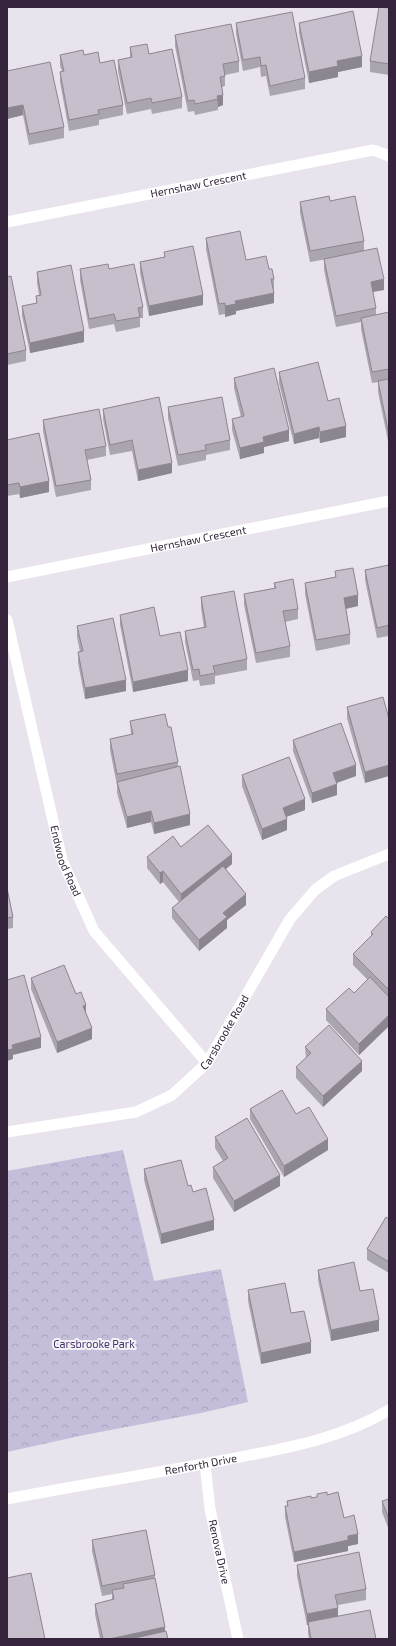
<svg xmlns="http://www.w3.org/2000/svg" width="396" height="1646" font-family="'Exo 2',sans-serif">
<style>
.park{fill:url(#park-crowns)}
.lines{fill:none;stroke-linecap:round;stroke-linejoin:round}
.minor{stroke:#fff;stroke-width:11}
.tertiary{stroke:#fff;stroke-width:11}
.wall{fill:#aba5af}
.shaded-wall{fill:#8b868f}
.building{fill:#c7c0cc;stroke:#8b868f}
.labels{text-anchor:middle;stroke-width:4;stroke-linejoin:round;paint-order:stroke}
.street-label{font-size:11px;fill:#35243b;stroke:#f6f3f8}
.park-label{font-size:11px;fill:#48326f;stroke:#f6f3f8}
</style>
<defs>
<pattern id="park-crowns" width="20" height="18" patternUnits="userSpaceOnUse"><rect width="20" height="18" fill="#c5bedb"/><path d="M2 6a3 3 0 1 1 6 0M12 15a3 3 0 1 1 6 0" fill="none" stroke="#aaa3bd"/></pattern>
</defs>
<rect width="100%" height="100%" fill="#e8e3ec"/>
<path class="park" d="M123 1150 154 1281 221 1269 248 1402 201 1413 84 1435 7 1452V1171Z"/>
<g class="lines">
<g class="minor">
<path id="s1" d="M7 222 373 150 389 156"/>
<path id="s2" d="M7 577 389 501"/>
<path id="s3" d="M7 620 62 860 94 931 207 1063"/>
<path id="s4" d="M7 1132 136 1112 172 1095 207 1063 290 919 315 890 334 876 389 854"/>
<path id="s5" d="M205 1464 210 1509 238 1639"/>
</g>
<path class="tertiary" id="s6" d="M7 1499C79 1485 152 1474 225 1460 281 1449 339 1440 389 1410"/>
</g>
<g class="wall">
<path d="M389 8V75L370 72V61Z"/>
<path d="M236 23 305 78V89L270 96 266 76 261 77 260 67 243 71 236 34Z"/>
<path d="M299 23 362 67 338 72V77L309 83 299 33Z"/>
<path d="M175 35 239 61V72L225 75V86L222 87 223 105 218 107V110L195 115 194 111 188 112 175 46Z"/>
<path d="M130 47 149 54 182 97V108L152 114 151 109 127 114 118 71V60L130 58Z"/>
<path d="M60 55H84L100 63 123 105V115L99 120V125L69 131 60 82V72L62 71 60 66Z"/>
<path d="M7 71 64 127V138L29 145 23 115 7 119Z"/>
<path d="M300 202 364 241V251L384 290 373 292 376 308V315L389 312V446L378 392V382L372 383 361 329V322L336 327 324 270V259L333 258 310 262 300 213Z"/>
<path d="M206 238 246 260 269 269 274 279V290H273L274 303 236 311V314L225 317V314L219 315 206 249Z"/>
<path d="M164 252 203 305 149 316 140 273V262L164 257Z"/>
<path d="M80 269H109L143 307V318H140V327L116 332 114 324 89 329 80 280Z"/>
<path d="M37 272 84 342 30 353 22 316V306L36 303V296L39 295 37 283Z"/>
<path d="M7 277 26 350V361L7 365Z"/>
<path d="M279 372 328 401 346 437 320 443 319 438 294 444 279 383Z"/>
<path d="M234 378 289 441 264 447V453L240 459 232 430V419L241 417 234 388Z"/>
<path d="M168 407 230 440V450L206 455V460L178 466 168 418Z"/>
<path d="M103 409 172 473 138 481 132 451 110 455 103 419Z"/>
<path d="M43 420 106 446V456L87 460 91 480V490L56 497 43 431Z"/>
<path d="M7 440 49 492 20 498 19 494 7 496Z"/>
<path d="M389 565V636L377 638 365 580V570Z"/>
<path d="M335 571 358 606 346 609 350 634V644L316 651 305 594V583L335 577Z"/>
<path d="M274 583 298 609V619L285 622 290 646V657L256 663 244 605V594L274 588Z"/>
<path d="M201 597 247 659V670L215 676V684L200 686 199 680 193 681 185 642V631L204 628 201 608Z"/>
<path d="M120 615 160 636 188 681 133 692 120 625Z"/>
<path d="M77 626 126 691 85 699 78 663V652H80L77 637Z"/>
<path d="M347 707 389 719 365 783 347 718Z"/>
<path d="M130 721 168 727 178 762V766L190 825 154 834 151 822 127 828 117 793V785L110 750V739L131 735Z"/>
<path d="M293 740 356 776 337 783V795L312 803 293 751Z"/>
<path d="M242 775 305 810 286 817 287 830 262 840 242 786Z"/>
<path d="M181 847 232 864 226 869 246 905 227 920V928L199 951 172 918V908L179 902 163 882 160 884 147 868V857Z"/>
<path d="M7 888 13 917V928L7 929Z"/>
<path d="M389 919V1026L359 1055 326 1020V1009L354 993 368 980 353 965V954L371 937V932Z"/>
<path d="M31 978 76 994 86 1014 92 1039 57 1053 31 989Z"/>
<path d="M305 1047 362 1071 323 1107 296 1078V1067L306 1058Z"/>
<path d="M250 1109 296 1114 328 1150 284 1177 250 1119Z"/>
<path d="M215 1137 280 1186 234 1212 213 1178V1167L223 1161 215 1148Z"/>
<path d="M144 1169 188 1186 193 1192 214 1230 161 1244 144 1180Z"/>
<path d="M389 1219V1273L367 1260V1249Z"/>
<path d="M318 1270 379 1331 331 1341 318 1280Z"/>
<path d="M248 1290 291 1313 311 1353 261 1364 248 1301Z"/>
<path d="M327 1495 344 1518 358 1544 348 1546V1551L294 1562 285 1517V1506H287V1501L311 1498Z"/>
<path d="M389 1499V1530L382 1512V1501Z"/>
<path d="M92 1540 155 1575V1579L165 1631 168 1639H100L95 1614V1604L112 1600V1594L102 1596 92 1551Z"/>
<path d="M297 1565 366 1589V1600L338 1605V1616L376 1639H309L308 1633V1625H307L297 1576Z"/>
</g>
<g class="shaded-wall">
<path d="M362 56V67L338 72V77L309 83V72L337 61Z"/>
<path d="M223 95V105L218 107 217 96Z"/>
<path d="M23 105V115L7 119V108Z"/>
<path d="M384 279V290L371 292V282Z"/>
<path d="M274 293V303L236 311V314L225 317V306L235 301Z"/>
<path d="M203 295V305L149 316V306Z"/>
<path d="M84 331V342L30 353V343Z"/>
<path d="M346 426V437L320 443V432Z"/>
<path d="M319 427V438L294 444V434Z"/>
<path d="M289 430V441L264 447V453L240 459V448L263 437Z"/>
<path d="M172 463V473L138 481V470Z"/>
<path d="M49 481V492L20 498V487Z"/>
<path d="M358 595V606L344 609V598Z"/>
<path d="M188 670V681L133 692V682Z"/>
<path d="M126 680V691L85 699V688Z"/>
<path d="M356 765V776L333 784V773Z"/>
<path d="M389 765V776L365 783V772Z"/>
<path d="M337 784V795L312 803V793Z"/>
<path d="M305 799V810L283 818V808Z"/>
<path d="M151 811V822L127 828V817Z"/>
<path d="M190 814V825L154 834V823Z"/>
<path d="M287 819V830L262 840V829Z"/>
<path d="M232 854V864L181 905V894Z"/>
<path d="M163 871V882L160 884V873Z"/>
<path d="M246 894V905L227 920V928L199 951V940L223 913Z"/>
<path d="M86 1005V1015L83 1006Z"/>
<path d="M389 1015V1026L359 1055V1044Z"/>
<path d="M92 1028V1039L57 1053V1042Z"/>
<path d="M41 1037V1048L13 1055V1059L7 1061V1050L12 1045Z"/>
<path d="M362 1061V1071L323 1107V1096Z"/>
<path d="M328 1139V1150L284 1177V1166Z"/>
<path d="M280 1175V1186L234 1212V1201Z"/>
<path d="M214 1220V1230L161 1244V1234Z"/>
<path d="M379 1320V1331L331 1341V1330Z"/>
<path d="M311 1342V1353L261 1364V1353Z"/>
<path d="M358 1534V1544L348 1546V1551L294 1562V1552L348 1536Z"/>
<path d="M338 1608V1618L308 1622V1625H307V1614Z"/>
<path d="M165 1627V1638L109 1639Z"/>
</g>
<g class="building">
<path d="M379 7 389 8V64L370 61Z"/>
<path d="M353 11 362 56 337 61 338 66 309 72 299 23Z"/>
<path d="M292 12 305 78 270 86 266 65 261 66 260 57 243 60 236 23Z"/>
<path d="M231 24 239 61 223 64 225 76 220 77 223 95 217 96 218 99 195 104 194 100 188 101 175 35Z"/>
<path d="M147 44 149 54 172 49 182 97 152 103 151 98 127 103 118 60 132 57 130 47Z"/>
<path d="M83 50 84 55 98 52 100 63 114 60 123 105 98 110 99 114 69 120 60 72 64 71 60 55Z"/>
<path d="M50 62 64 127 29 134 23 105 7 108V71Z"/>
<path d="M329 196 330 201 355 196 364 241 310 251 300 202Z"/>
<path d="M240 231 246 260 266 256 269 269H272L274 279H271L274 293 235 301 236 304 225 306V303L219 304 206 238Z"/>
<path d="M193 246 203 295 149 306 140 262 165 257 164 252Z"/>
<path d="M377 248 384 279 371 282 376 308 336 316 324 259Z"/>
<path d="M108 264 109 269 134 264 143 307 138 308 140 317 116 321 114 314 89 319 80 269Z"/>
<path d="M71 265 84 331 30 343 22 306 37 303 36 296 41 295 37 272Z"/>
<path d="M11 276 26 350 7 354V277Z"/>
<path d="M389 312V369L372 372 361 318Z"/>
<path d="M318 362 328 401 339 398 346 426 320 432 319 427 294 434 279 372Z"/>
<path d="M274 368 289 430 263 437 264 442 240 448 232 419 244 416 234 378Z"/>
<path d="M389 379V435L378 381Z"/>
<path d="M159 397 172 463 138 470 132 440 110 445 103 409Z"/>
<path d="M222 397 230 440 205 445 206 450 178 455 168 407Z"/>
<path d="M99 409 106 446 85 450 91 480 56 486 43 420Z"/>
<path d="M39 433 49 481 20 487 19 483 7 485V440Z"/>
<path d="M389 565V625L377 628 365 570Z"/>
<path d="M353 568 358 595 344 598 350 634 316 640 305 583 336 577 335 571Z"/>
<path d="M293 579 298 609 283 611 290 646 256 653 244 594 276 588 274 583Z"/>
<path d="M234 591 247 659 213 666 215 673 200 676 199 669 193 670 185 631 206 627 201 597Z"/>
<path d="M154 607 160 636 180 632 188 670 133 682 120 615Z"/>
<path d="M113 618 126 680 85 688 78 652 83 651 77 626Z"/>
<path d="M383 697 389 719V765L365 772 347 707Z"/>
<path d="M165 714 168 727H171L178 762 117 774 110 739 133 734 130 721Z"/>
<path d="M341 723 356 765 333 773 337 784 312 793 293 740Z"/>
<path d="M289 757 305 799 283 808 287 819 262 829 242 775Z"/>
<path d="M180 766 190 814 154 823 151 811 127 817 117 782Z"/>
<path d="M208 825 232 854 181 894 163 871 160 873 147 857 173 836 181 847Z"/>
<path d="M223 866 246 894 223 913 227 917 199 940 172 908Z"/>
<path d="M7 888 13 917 7 918Z"/>
<path d="M386 916 389 919V990L353 954 373 934 371 932Z"/>
<path d="M64 965 76 994 81 992 86 1005 83 1006 92 1028 57 1042 31 978Z"/>
<path d="M24 975 41 1037 12 1045 13 1049 7 1050V980Z"/>
<path d="M370 977 389 997V1015L359 1044 326 1009 349 988 354 993Z"/>
<path d="M329 1025 362 1061 323 1096 296 1067 311 1053 305 1047Z"/>
<path d="M282 1090 296 1114 309 1107 328 1139 284 1166 250 1109Z"/>
<path d="M247 1118 280 1175 234 1201 213 1167 228 1158 215 1137Z"/>
<path d="M181 1160 188 1186 191 1185 193 1192 206 1188 214 1220 161 1234 144 1169Z"/>
<path d="M386 1217 389 1219V1262L367 1249Z"/>
<path d="M354 1262 360 1291 373 1289 379 1320 331 1330 318 1270Z"/>
<path d="M285 1283 291 1313 304 1311 311 1342 261 1353 248 1290Z"/>
<path d="M327 1492V1495L338 1492 344 1518 354 1515 358 1534 348 1536V1540L294 1552 285 1506H288L287 1501 311 1496V1498L317 1497V1494Z"/>
<path d="M389 1499V1519L382 1501Z"/>
<path d="M146 1530 155 1575 102 1586 92 1540Z"/>
<path d="M359 1552 366 1589 335 1595 338 1608 307 1614 297 1565Z"/>
<path d="M31 1573 45 1639H8L7 1635V1578Z"/>
<path d="M155 1578 165 1627 109 1639H103L95 1604 114 1599 112 1590 124 1588 123 1584Z"/>
<path d="M370 1610 376 1639H311L308 1622Z"/>
<path d="M166 1631 168 1639H135V1638Z"/>
</g>
<g class="labels">
<g class="street-label">
<text dy="4" stroke="none"><textPath href="#s1" startOffset="195">Hernshaw Crescent</textPath></text>
<text dy="4" stroke="none"><textPath href="#s2" startOffset="195">Hernshaw Crescent</textPath></text>
<text dy="4" stroke="none"><textPath href="#s3" startOffset="248">Endwood Road</textPath></text>
<text dy="4" stroke="none"><textPath href="#s4" startOffset="253">Carsbrooke Road</textPath></text>
<text dy="4" stroke="none"><textPath href="#s6" startOffset="197">Renforth Drive</textPath></text>
<text dy="4" stroke="none"><textPath href="#s5" startOffset="89">Renova Drive</textPath></text>
</g>
<g class="park-label">
<text x="94" y="1348">Carsbrooke Park</text>
</g>
</g>
<rect width="396" height="1646" fill="none" stroke="#35243b" stroke-width="16"/>
</svg>
